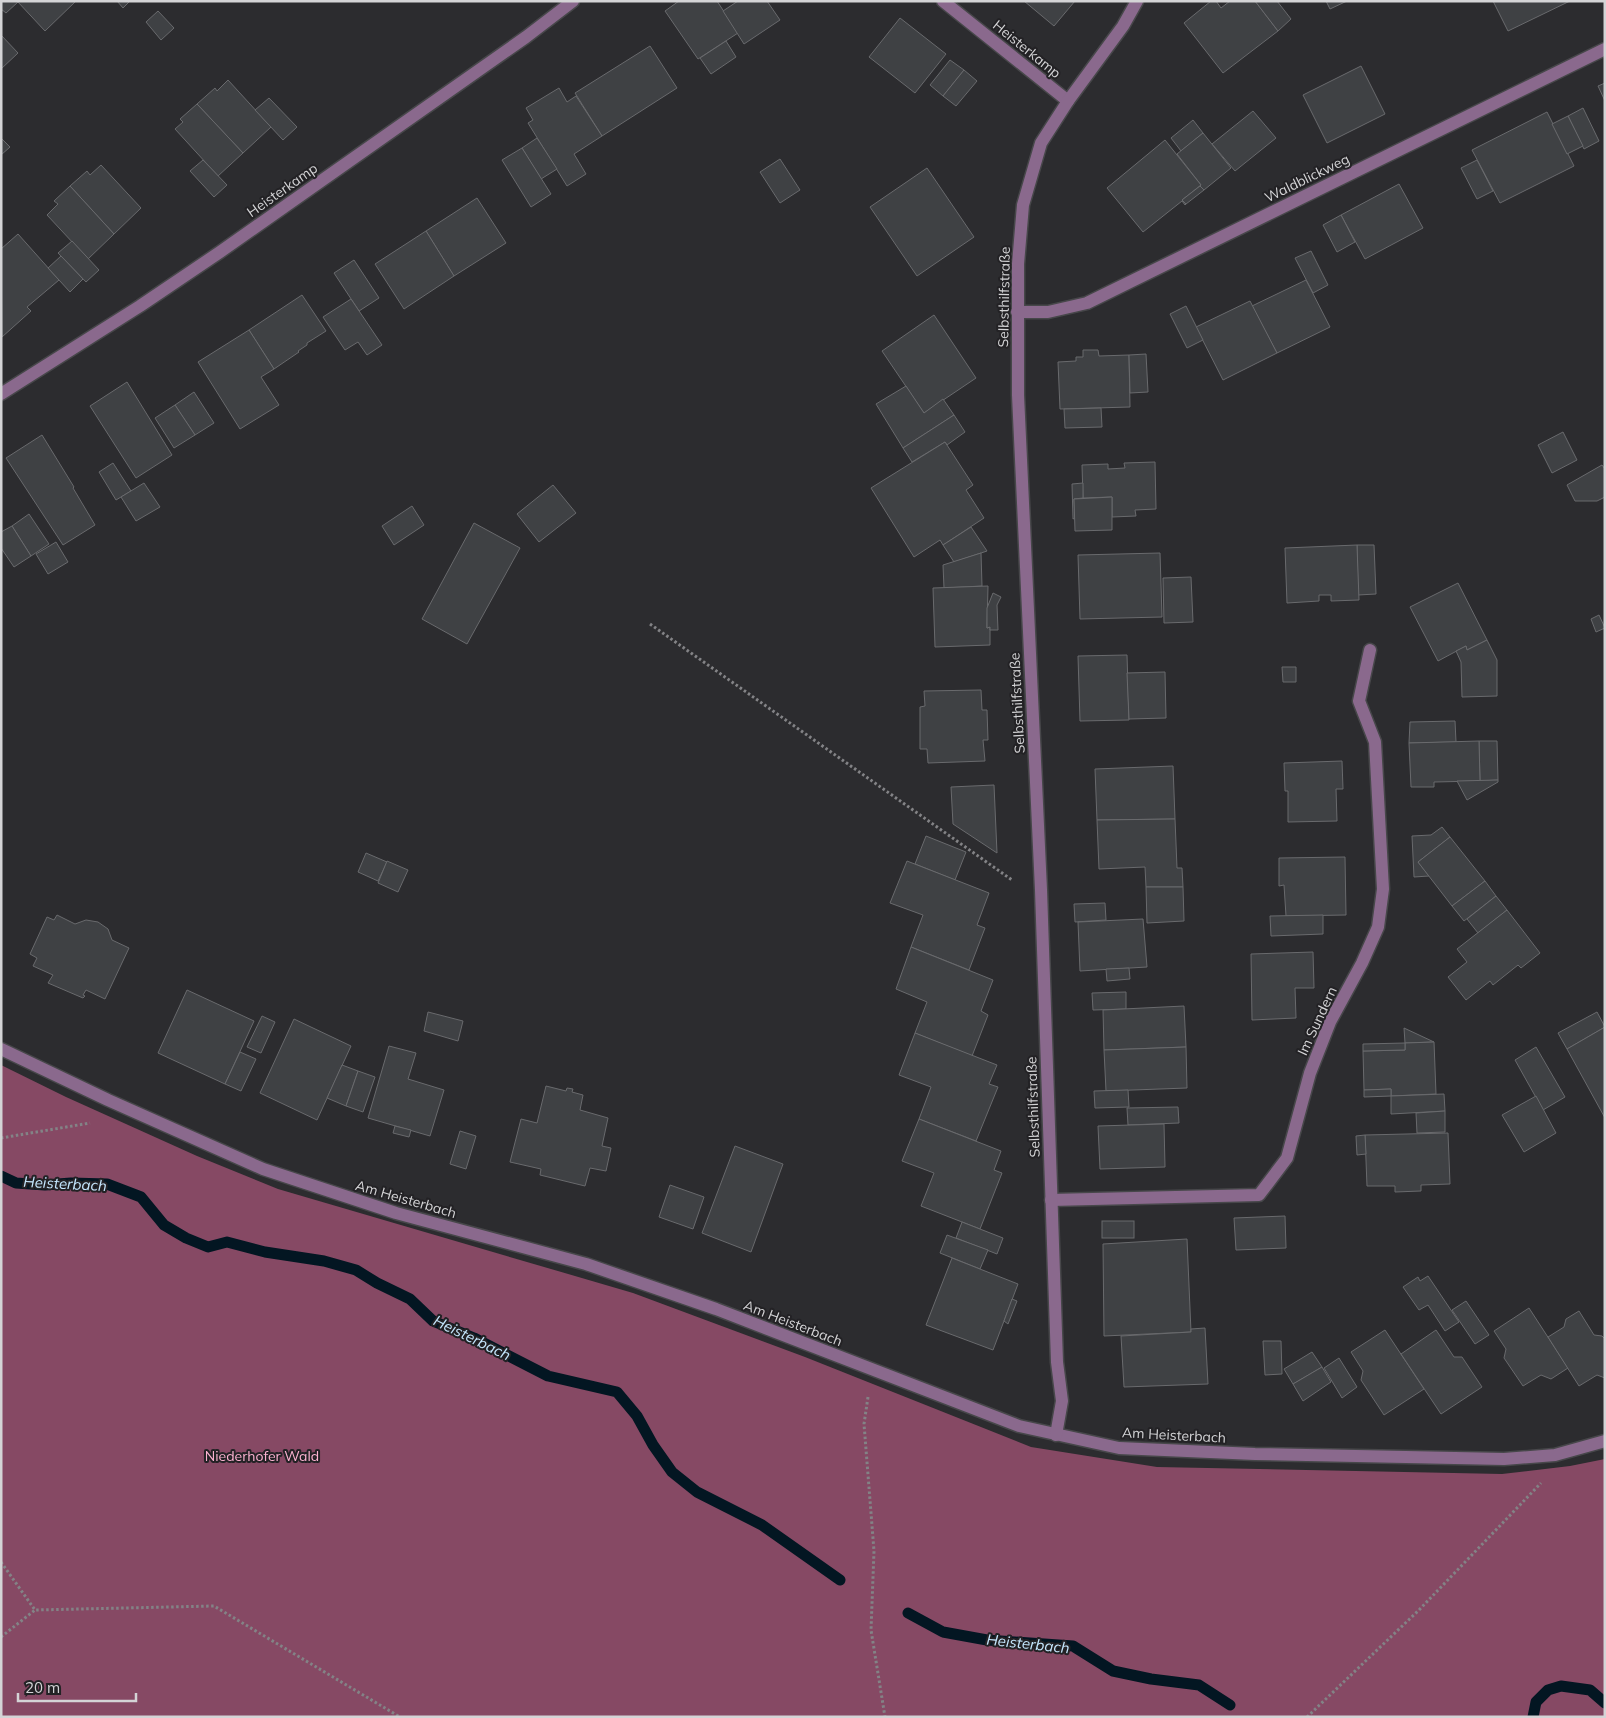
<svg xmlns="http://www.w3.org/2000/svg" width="1606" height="1718" font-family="Mulish,sans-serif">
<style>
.forest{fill:#864964}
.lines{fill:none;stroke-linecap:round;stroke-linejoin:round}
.stream{stroke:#031622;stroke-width:11}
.building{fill:#3f4144;stroke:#696a6d}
.minor-casing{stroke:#47474a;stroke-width:15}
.path{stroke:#838386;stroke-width:3;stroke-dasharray:2.5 2.5;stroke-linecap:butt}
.minor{stroke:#8a698d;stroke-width:12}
.labels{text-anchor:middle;stroke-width:4;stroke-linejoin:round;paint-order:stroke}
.street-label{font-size:14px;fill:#d4d4d6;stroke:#232225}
.park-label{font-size:14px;fill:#fdb3d2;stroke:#232225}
.water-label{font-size:15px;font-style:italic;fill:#c5e7fe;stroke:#232225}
</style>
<rect width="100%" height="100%" fill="#2c2c2f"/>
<path class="forest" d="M1 1065 66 1097 197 1156 278 1189 633 1293 805 1357 1031 1447 1157 1467 1502 1474 1570 1466 1605 1459V1717H1Z"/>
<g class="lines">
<g class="stream">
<path d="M1 1176 16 1183 45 1185 71 1183 107 1184 141 1197 164 1225 186 1238 208 1247 227 1242 265 1252 324 1261 356 1270 377 1283 410 1299 433 1321 474 1338 548 1376 617 1392 637 1416 653 1445 672 1472 697 1492 762 1525 840 1580"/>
<path d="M908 1613 943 1632 987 1640 1073 1646 1113 1671 1151 1679 1199 1685 1230 1705"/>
<path d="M1533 1717 1536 1702 1548 1690 1561 1686 1590 1690 1605 1703"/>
</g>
</g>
<g class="building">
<path d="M1 1H17L18 2 6 13 1 9Z"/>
<path d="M17 1H76L45 31Z"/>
<path d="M117 1H130L123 8Z"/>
<path d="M679 1H717L738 33 698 59 665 11Z"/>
<path d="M738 1H767L780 20 744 44 723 11Z"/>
<path d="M1024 1H1075L1054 26Z"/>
<path d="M1211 1H1216L1221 8 1230 1H1255L1278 31 1223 73 1184 23Z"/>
<path d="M1255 1H1277L1291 19 1278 31Z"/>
<path d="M1326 1H1347L1330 9Z"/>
<path d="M1493 1H1570L1508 31Z"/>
<path d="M158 11 174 28 161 40 146 22Z"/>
<path d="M900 18 946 54 915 93 869 57Z"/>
<path d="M1 35 18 53 1 69Z"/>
<path d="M726 41 736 57 711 74 700 58Z"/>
<path d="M650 46 677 88 602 136 575 93Z"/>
<path d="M950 60 964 70 943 96 930 85Z"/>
<path d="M1361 66 1385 114 1327 143 1303 95Z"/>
<path d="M964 70 977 81 956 106 943 96Z"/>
<path d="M228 80 271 127 243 153 197 104 215 88 217 91Z"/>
<path d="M1605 83V101L1598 86Z"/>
<path d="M559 88 567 102 576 96 602 136 574 154 586 174 567 186 528 123 533 120 526 108Z"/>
<path d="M269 98 297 127 283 140 255 110Z"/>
<path d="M197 104 243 153 218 176 175 129 183 122 180 119Z"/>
<path d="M1583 108 1599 141 1584 149 1568 116Z"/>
<path d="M1253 111 1276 138 1235 171 1212 144Z"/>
<path d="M1547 112 1574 166 1500 203 1472 150Z"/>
<path d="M1568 116 1583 146 1567 154 1552 124Z"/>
<path d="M1193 120 1203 133 1181 151 1171 138Z"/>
<path d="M1203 133 1231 168 1204 190 1200 186 1201 185 1177 154Z"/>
<path d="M1 138 10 147 1 155Z"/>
<path d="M537 138 557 169 541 179 522 148Z"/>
<path d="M1165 140 1201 185 1182 200 1186 204 1185 205 1182 201 1143 232 1107 188Z"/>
<path d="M522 148 551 194 531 207 502 160Z"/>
<path d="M780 159 800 190 780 203 760 172Z"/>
<path d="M203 160 227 185 214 197 190 171Z"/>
<path d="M1477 160 1493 191 1477 199 1461 168Z"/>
<path d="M101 165 141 208 114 234 70 186 87 171 90 175Z"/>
<path d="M927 168 974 237 917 276 870 207Z"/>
<path d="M1399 184 1423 228 1365 259 1341 215Z"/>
<path d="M70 186 114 234 88 259 47 215 58 204 54 201Z"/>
<path d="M1200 186 1204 190 1186 204 1182 200Z"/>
<path d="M477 198 506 243 454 276 426 231Z"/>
<path d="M1341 215 1355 242 1337 252 1323 225Z"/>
<path d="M426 231 454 276 404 309 375 264Z"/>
<path d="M18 234 59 280 27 307 31 311 2 337 1 249Z"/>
<path d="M72 241 99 270 86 282 58 253Z"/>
<path d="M1311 251 1328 285 1313 293 1295 258Z"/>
<path d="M61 256 83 279 70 292 48 268Z"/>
<path d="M354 260 379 298 359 311 334 273Z"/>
<path d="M1306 280 1330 327 1277 353 1252 306Z"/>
<path d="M302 295 326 331 307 343V345L298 351 299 352 274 369 249 330Z"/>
<path d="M351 299 382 345 367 355 358 342 345 350 323 317Z"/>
<path d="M1250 301 1277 353 1223 380 1196 327Z"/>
<path d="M1186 306 1203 340 1187 348 1170 314Z"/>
<path d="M934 315 976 378 924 413 882 351Z"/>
<path d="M249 330 274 369 261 377 279 405 240 429 198 362Z"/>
<path d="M1083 350H1098L1099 356 1129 355 1130 407 1060 409 1058 362 1076 361V357H1083Z"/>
<path d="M1146 354 1148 392 1130 393 1129 355Z"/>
<path d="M127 382 172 455 136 478 90 406Z"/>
<path d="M906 386 924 413 943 399 954 415 903 448 876 404Z"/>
<path d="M194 392 214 423 195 435 175 405Z"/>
<path d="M175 405 195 435 174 448 155 418Z"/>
<path d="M1101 408 1102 427 1065 428 1064 409Z"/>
<path d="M954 415 965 432 947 445 945 442 912 462 903 448Z"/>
<path d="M1563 432 1577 460 1552 473 1538 445Z"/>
<path d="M42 435 74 487 73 488 95 525 63 545 6 458Z"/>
<path d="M945 442 973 485 966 490 984 518 943 545 940 540 914 557 871 488Z"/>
<path d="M1155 462 1156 509 1135 510 1136 516 1112 517V497L1083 498 1082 465 1108 464V469L1125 468 1124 463Z"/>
<path d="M113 463 131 491 116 500 99 472Z"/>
<path d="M1602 465 1605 469V497L1597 501H1575L1567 485Z"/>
<path d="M144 483 160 507 136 521 121 497Z"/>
<path d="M1083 483V498L1074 499 1075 518 1073 519 1072 484Z"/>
<path d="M553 485 576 513 539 542 517 514Z"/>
<path d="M1112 497V530L1075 531 1074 499Z"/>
<path d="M412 506 424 525 394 545 382 526Z"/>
<path d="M29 514 49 544 31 556 12 526Z"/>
<path d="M474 523 520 548 467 644 422 619Z"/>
<path d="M12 526 31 556 14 567 1 548V532Z"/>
<path d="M971 527 987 551 954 562 943 545Z"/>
<path d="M56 542 68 562 48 574 36 554Z"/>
<path d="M1357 545H1374L1376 594 1358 595Z"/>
<path d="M1357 545 1359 600 1331 601V595H1319V601L1287 603 1285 548Z"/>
<path d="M981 553 982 586 944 588 943 565Z"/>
<path d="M1160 553 1162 617 1080 619 1078 555Z"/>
<path d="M1191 577 1193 622 1164 623 1163 578Z"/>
<path d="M1458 583 1487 640 1467 650 1466 646 1438 661 1410 607Z"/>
<path d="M988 586 987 628 990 627V645L935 647 933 588Z"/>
<path d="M993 593 1001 597 997 605 998 630H990V627L987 628V608Z"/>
<path d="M1599 615 1605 628 1596 632 1591 619Z"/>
<path d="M1487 640 1497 660V696L1462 697 1461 662 1456 651 1466 646 1467 650Z"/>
<path d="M1127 655 1129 720 1080 721 1078 656Z"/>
<path d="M1282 667H1296V682H1283Z"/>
<path d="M1165 672 1166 718 1129 719 1127 673Z"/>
<path d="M981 690 982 710H987L988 740H983L985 761 928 763 927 749H920V707L925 706 924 691Z"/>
<path d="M1455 721 1456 742 1409 743 1410 722Z"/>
<path d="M1479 741H1497L1498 780 1480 781Z"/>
<path d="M1479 741 1480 781 1434 782V787H1411L1409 743Z"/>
<path d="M1342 761 1343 789H1336L1337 821 1288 822V791H1285L1284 763Z"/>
<path d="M1173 766 1175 819 1097 820 1095 769Z"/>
<path d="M1498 780V782L1467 800 1457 781Z"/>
<path d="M994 785 997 853 953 824 951 787Z"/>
<path d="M1175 819 1177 868H1182L1183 887H1146L1145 867 1099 869 1097 820Z"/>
<path d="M1442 827 1450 837 1418 862 1429 876 1414 877 1412 836 1431 835Z"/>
<path d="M926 836 966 852 955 880 915 864Z"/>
<path d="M1450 837 1485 881 1452 906 1418 862Z"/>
<path d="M366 853 387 862 378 881 358 872Z"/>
<path d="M1345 857 1346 915 1286 916 1284 885 1279 886V858Z"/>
<path d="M387 861 408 870 398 892 378 883Z"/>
<path d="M907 861 989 893 977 925 985 928 969 970 911 947 923 915 890 903Z"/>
<path d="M1485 881 1496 896 1464 921 1452 906Z"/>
<path d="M1146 887H1183L1184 921 1147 923Z"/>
<path d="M1496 896 1507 910 1478 933 1467 919Z"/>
<path d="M1105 903 1106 920 1075 922 1074 904Z"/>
<path d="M1507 910 1540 953 1521 968 1518 965 1493 985 1490 981 1466 1000 1448 977 1467 962 1457 949Z"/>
<path d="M57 915 75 924 86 920 98 922 108 929 112 940 129 948 105 999 86 990 83 995 85 996 83 998 48 983 53 975 33 966 37 958 30 954 47 917 54 920Z"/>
<path d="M1323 915V934L1271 936 1270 916Z"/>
<path d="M1143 919 1147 967 1080 971 1078 922Z"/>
<path d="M911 947 993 980 981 1011 988 1015 972 1056 915 1033 927 1002 896 989Z"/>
<path d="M1313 952 1314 988H1295L1296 1018 1252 1020 1251 954Z"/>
<path d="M1129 968 1130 979 1107 981 1106 969Z"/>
<path d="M187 990 254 1021 225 1084 158 1053Z"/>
<path d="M1126 992V1009L1093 1010 1092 993Z"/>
<path d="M1184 1006 1186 1047 1104 1050 1103 1010Z"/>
<path d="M428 1012 463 1021 458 1041 424 1031Z"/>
<path d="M1597 1012 1605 1027 1567 1049 1558 1033Z"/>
<path d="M262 1016 275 1022 261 1053 247 1047Z"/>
<path d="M294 1019 351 1046 317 1120 260 1093Z"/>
<path d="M1605 1027V1118L1567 1049Z"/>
<path d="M1404 1028 1434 1042 1405 1043Z"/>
<path d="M915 1033 997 1065 989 1084 998 1087 976 1141 919 1119 931 1087 899 1075Z"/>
<path d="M1434 1042 1436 1094 1391 1096V1089L1364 1090 1363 1051 1405 1050V1043Z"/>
<path d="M1405 1043V1050L1363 1051V1044Z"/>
<path d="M389 1046 416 1053 408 1079 444 1090 430 1136 368 1118Z"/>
<path d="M1186 1047 1187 1088 1106 1091 1104 1050Z"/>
<path d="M1536 1047 1565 1097 1543 1110 1515 1060Z"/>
<path d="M240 1052 256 1059 241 1091 225 1084Z"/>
<path d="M342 1065 358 1071 346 1106 327 1098Z"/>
<path d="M358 1071 375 1077 363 1112 346 1106Z"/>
<path d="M546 1086 566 1091 567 1088 573 1089 572 1092 583 1095 580 1110 608 1118 602 1146 611 1148 606 1171 590 1168 585 1186 540 1175 541 1169 510 1162 521 1119 537 1123Z"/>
<path d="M1391 1089V1096L1364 1097V1090Z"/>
<path d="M1128 1090 1129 1107 1095 1108 1094 1091Z"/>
<path d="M1444 1094 1445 1111 1391 1114V1096Z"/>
<path d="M1536 1096 1556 1133 1524 1152 1502 1115Z"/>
<path d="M1178 1107 1179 1123 1128 1125 1127 1108Z"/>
<path d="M1445 1111V1132L1417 1133 1416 1113Z"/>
<path d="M919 1119 1001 1151 994 1170 1002 1173 980 1229 921 1206 934 1173 902 1161Z"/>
<path d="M1164 1124 1165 1167 1100 1169 1098 1126Z"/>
<path d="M395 1126 411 1130 409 1137 393 1133Z"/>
<path d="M460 1131 476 1136 466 1169 450 1164Z"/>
<path d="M1448 1133 1450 1184 1421 1185V1191L1395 1192V1186H1367L1365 1135Z"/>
<path d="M1365 1135 1366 1154 1357 1155 1356 1136Z"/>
<path d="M735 1146 783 1164 751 1252 702 1233Z"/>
<path d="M670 1185 704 1197 693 1229 659 1217Z"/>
<path d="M1285 1216 1286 1248 1236 1250 1234 1218Z"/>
<rect x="1102" y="1221" width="32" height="17"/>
<path d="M962 1222 1003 1238 997 1254 956 1238Z"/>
<path d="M947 1235 988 1250 980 1269 940 1253Z"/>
<path d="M1187 1239 1191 1332 1104 1336 1103 1244Z"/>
<path d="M952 1258 1018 1284 993 1350 926 1325Z"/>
<path d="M1428 1276 1459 1322 1445 1331 1428 1305 1419 1310 1403 1287 1418 1277 1420 1281Z"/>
<path d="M1012 1299 1017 1301 1008 1324 1004 1321Z"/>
<path d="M1466 1301 1489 1335 1475 1344 1452 1310Z"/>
<path d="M1529 1308 1568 1368 1551 1379 1541 1375 1523 1386 1504 1358 1506 1349 1494 1331Z"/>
<path d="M1579 1311 1594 1335 1602 1336 1605 1339V1378L1597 1375 1579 1386 1548 1337 1564 1327 1566 1319Z"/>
<path d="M1205 1328 1208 1384 1124 1387 1121 1336 1191 1332V1329Z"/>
<path d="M1385 1330 1424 1389 1384 1415 1361 1380 1363 1371 1351 1352Z"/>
<path d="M1436 1330 1454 1357H1462L1482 1387 1441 1414 1401 1354Z"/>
<path d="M1263 1341H1281L1282 1374 1265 1375Z"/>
<path d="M1312 1352 1322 1367 1293 1384 1284 1369Z"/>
<path d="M1339 1358 1357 1387 1342 1398 1324 1368Z"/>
<path d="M1322 1367 1331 1382 1303 1401 1293 1384Z"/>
</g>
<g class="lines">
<defs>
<g id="minor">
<path d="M943 1 1068 101"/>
<path d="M1017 312H1048L1087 303 1605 49"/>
<path d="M1 394 140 306 220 252 526 37 573 1"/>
<path d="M1 1049 108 1100 263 1169 396 1213 586 1264 716 1309 1019 1426 1119 1448 1255 1454 1504 1459 1555 1455 1605 1441"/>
<path d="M1051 1200 1259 1195 1287 1158 1310 1073 1330 1022 1362 963 1378 927 1383 889 1375 742 1359 701 1370 650"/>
<path d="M1056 1435 1062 1401 1057 1362 1041 890 1018 395V264L1023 205 1041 143 1068 101 1123 26 1137 1"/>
</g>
</defs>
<use href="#minor" class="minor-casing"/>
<g class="path">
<path d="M650 624 1012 880"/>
<path d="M1 1138 90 1123"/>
<path d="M868 1397 864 1424 874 1551 871 1630 885 1717"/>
<path d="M1 1562 35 1610 214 1606 400 1717"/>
<path d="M1 1637 35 1610"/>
<path d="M1307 1717 1419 1610 1541 1483"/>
</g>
<use href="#minor" class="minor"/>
</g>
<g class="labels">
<g class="street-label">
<text transform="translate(1027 49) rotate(39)" y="5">Heisterkamp</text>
<text transform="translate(1307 178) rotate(-26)" y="5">Waldblickweg</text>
<text transform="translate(282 190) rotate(-35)" y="5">Heisterkamp</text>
<text transform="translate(1004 297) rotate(-89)" y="5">Selbsthilfstraße</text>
<text transform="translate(1017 703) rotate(-93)" y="5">Selbsthilfstraße</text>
<text transform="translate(1317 1021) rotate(-65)" y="5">Im Sundern</text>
<text transform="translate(1033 1107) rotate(-92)" y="5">Selbsthilfstraße</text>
<text transform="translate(406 1199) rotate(16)" y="5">Am Heisterbach</text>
<text transform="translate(793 1323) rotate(21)" y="5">Am Heisterbach</text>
<text transform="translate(1174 1435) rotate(3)" y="5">Am Heisterbach</text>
</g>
<g class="park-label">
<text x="262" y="1461">Niederhofer Wald</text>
</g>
<g class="water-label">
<text transform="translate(65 1184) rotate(3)" y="5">Heisterbach</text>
<text transform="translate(472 1338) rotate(26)" y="5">Heisterbach</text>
<text transform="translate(1028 1644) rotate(6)" y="5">Heisterbach</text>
</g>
</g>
<rect width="1606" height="1718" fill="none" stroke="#d4d4d6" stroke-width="5"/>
<path d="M18 1693v8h118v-8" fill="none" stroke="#d4d4d6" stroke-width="2.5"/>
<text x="25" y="1693" font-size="15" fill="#d4d4d6" stroke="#232225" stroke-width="4" paint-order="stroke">20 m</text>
</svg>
